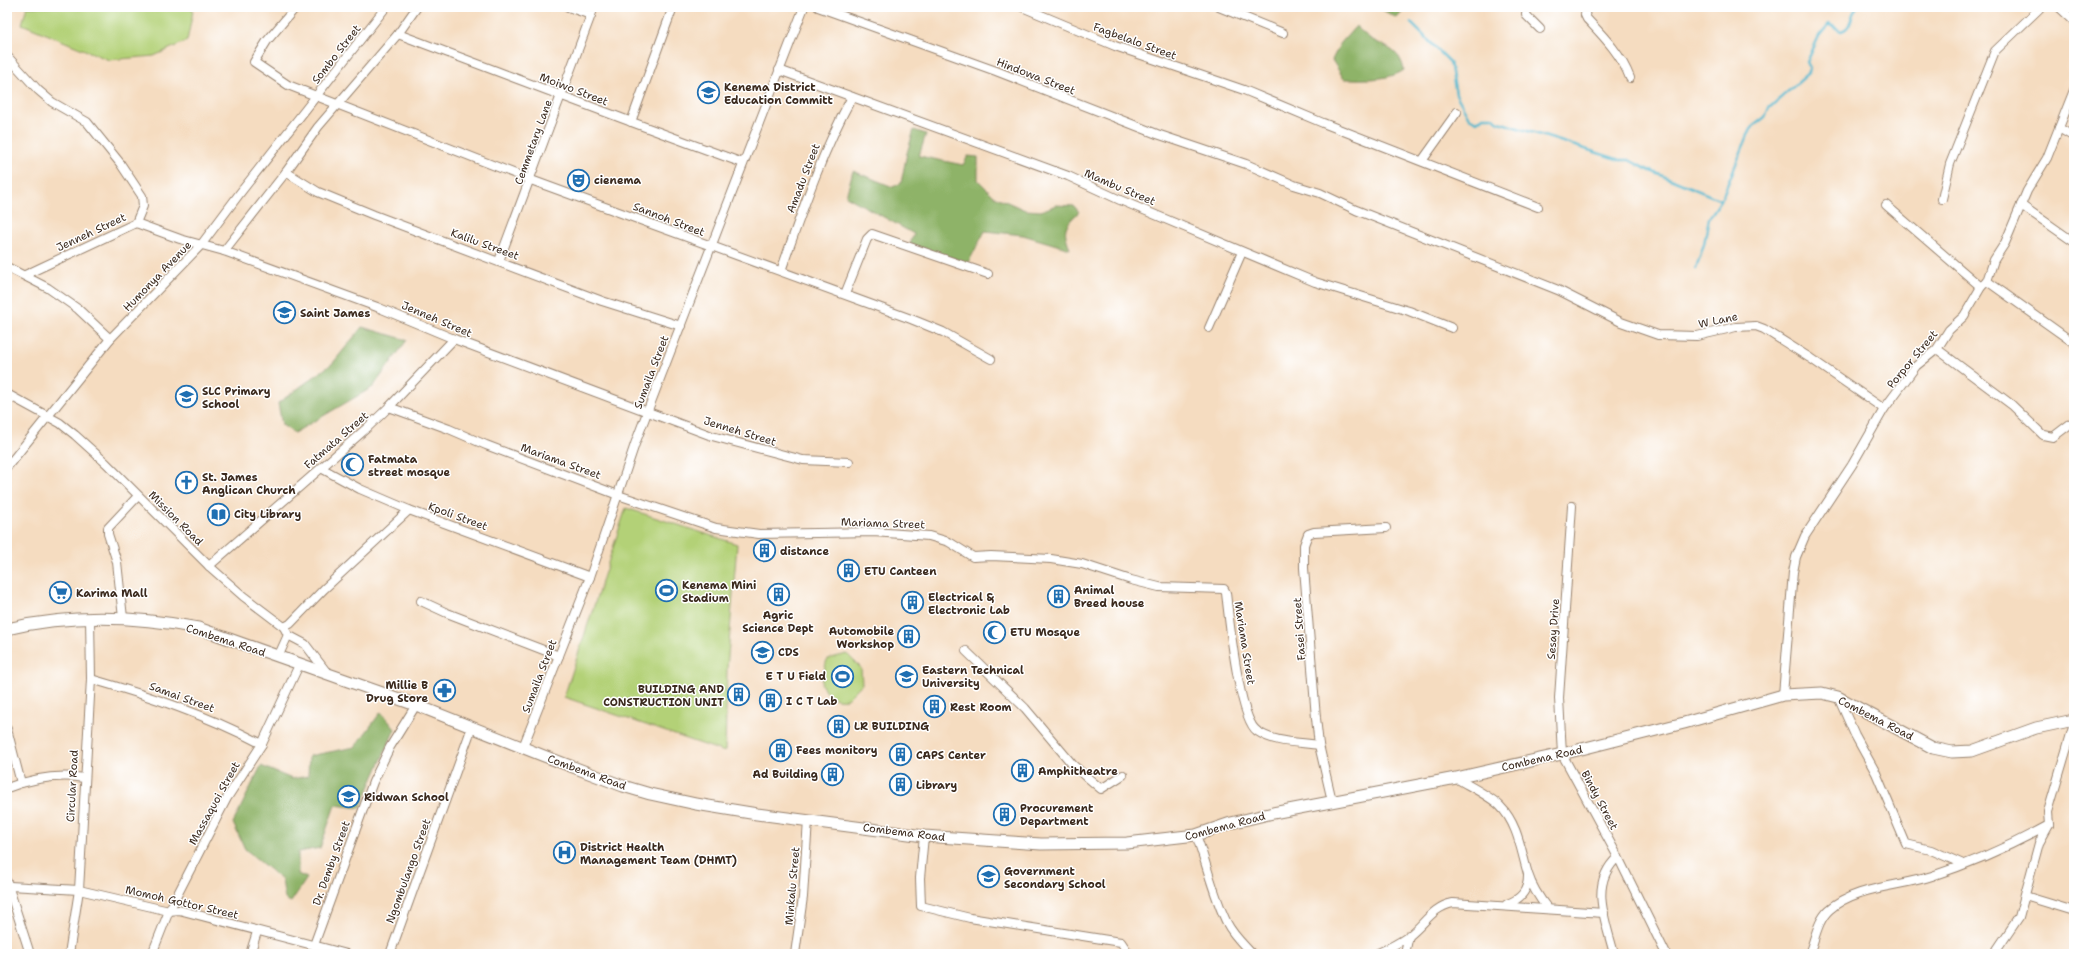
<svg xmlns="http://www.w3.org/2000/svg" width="2081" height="961" font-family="'Shantell Sans',sans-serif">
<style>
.green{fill:#b3d177;stroke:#777e4a}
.forest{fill:#8eb368;stroke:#646e43}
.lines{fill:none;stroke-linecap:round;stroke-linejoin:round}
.stream{stroke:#4db5cc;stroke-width:2.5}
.street-casing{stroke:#98836f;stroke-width:10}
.secondary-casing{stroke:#98836f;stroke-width:13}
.street{stroke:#fff;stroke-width:8}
.secondary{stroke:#fff;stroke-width:11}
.labels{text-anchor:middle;stroke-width:3;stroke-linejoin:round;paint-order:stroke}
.street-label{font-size:11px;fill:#3b2a1e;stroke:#fff}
.poi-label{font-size:11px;font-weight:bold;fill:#3b2a1e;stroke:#fff;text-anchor:start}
</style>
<rect width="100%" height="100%" fill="#fff"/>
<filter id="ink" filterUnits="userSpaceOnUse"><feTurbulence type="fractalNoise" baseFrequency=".025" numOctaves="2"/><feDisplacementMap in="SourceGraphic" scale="8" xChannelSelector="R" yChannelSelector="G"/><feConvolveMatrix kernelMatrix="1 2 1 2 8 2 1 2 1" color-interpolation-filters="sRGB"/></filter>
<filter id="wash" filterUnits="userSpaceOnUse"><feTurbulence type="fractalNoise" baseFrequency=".012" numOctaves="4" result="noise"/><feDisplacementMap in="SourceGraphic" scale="16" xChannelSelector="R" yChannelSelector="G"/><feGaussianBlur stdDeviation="0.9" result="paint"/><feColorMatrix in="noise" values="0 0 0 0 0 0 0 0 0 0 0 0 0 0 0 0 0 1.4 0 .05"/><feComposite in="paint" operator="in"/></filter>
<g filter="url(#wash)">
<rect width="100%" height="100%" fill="#f5dcc0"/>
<g class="green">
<path d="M27 7H191L193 11 187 41 154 56 109 60 22 24Z"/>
<path d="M626 508 737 544 727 669 725 752 564 697Z"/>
<path d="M847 654 861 668 862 684 847 699C833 701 828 695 821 684L827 659Z"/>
</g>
<g class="forest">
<path d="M1377 7H1407L1397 18Z"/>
<path d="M1356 26C1361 31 1366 36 1371 39 1387 48 1400 50 1404 70 1388 81 1363 79 1344 79L1332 60 1340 44Z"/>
<path d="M914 130 926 134 919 156 963 165 968 156 978 157V180L994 196 1025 210 1041 211 1056 205 1074 206 1079 212C1063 227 1063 229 1070 249L1023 235 985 231 968 263 910 244 914 234 846 196 853 171 893 187 901 183 907 153Z"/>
<path d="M362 327 407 340 373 387 294 433 282 425 278 403 333 363Z"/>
<path d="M381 712 395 729 360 808 335 805 320 848 298 852V874L307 878 291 902 285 899 282 880 245 849 233 823 261 766 292 779 308 776 309 756 355 747Z"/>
</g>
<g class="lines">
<g class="stream">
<path d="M1411 23 1450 62 1456 94 1469 118 1477 122 1483 117H1492L1499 122 1620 160H1629L1646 169 1721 200"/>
<path d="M1696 268 1704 244 1709 218 1721 200 1751 128 1765 117 1769 108 1809 73 1810 68 1807 62 1819 36 1829 24 1841 31C1852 29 1850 15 1857 7"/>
</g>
</g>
</g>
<g filter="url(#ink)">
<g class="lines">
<defs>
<g id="street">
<path d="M296 7 267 41 254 62 288 85 531 180 911 319 943 332 991 359"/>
<path d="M568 7 591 15"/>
<path d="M818 7 996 71 1157 134 1246 164 1294 185 1320 193 1356 210 1558 290 1621 322 1658 335 1697 336 1736 327 1756 326 1764 329 1810 358 1884 409"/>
<path d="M1022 7 1115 46 1244 90 1323 123 1538 207"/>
<path d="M1219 7 1283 33"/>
<path d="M1527 7 1526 15 1540 29"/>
<path d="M1586 7 1585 15 1587 19C1604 37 1621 54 1630 78"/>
<path d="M2059 7 2074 21"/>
<path d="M398 34C513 77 627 121 743 163"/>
<path d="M7 56 38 90 52 102 87 122 120 163 142 196 143 206 136 223"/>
<path d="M779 70 1068 176 1120 200 1315 282 1409 311 1452 328"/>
<path d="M631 122 673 7"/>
<path d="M2059 128 2074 137"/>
<path d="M1422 161 1457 112"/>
<path d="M286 172 318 192 374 215 602 301 681 326"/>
<path d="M1942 199 1950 164 1995 51 2041 7"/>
<path d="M1886 205 1981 287"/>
<path d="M2021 205 2074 242"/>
<path d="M224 251 286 172 318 127 398 34 417 7"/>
<path d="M499 261 594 7"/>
<path d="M7 267 48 288 78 309 110 339"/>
<path d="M781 271C802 211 822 152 852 97"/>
<path d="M25 275 136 223 180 239 224 251 377 307 454 339 712 436 803 460 849 462"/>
<path d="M1987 281 2074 343"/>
<path d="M845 294 867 239 872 234 988 274"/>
<path d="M1209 328 1242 252"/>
<path d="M1937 349 2012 405 2043 435 2053 437 2074 421"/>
<path d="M7 394 60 423 75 435 106 463 209 566 243 596 284 627 288 635"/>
<path d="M389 407 449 429 486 445 618 495 716 528 759 534 873 532 929 536 949 542 973 557 991 556 1051 559 1082 564 1131 580 1159 587 1224 589 1226 593C1229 618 1239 719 1257 731 1274 743 1298 742 1319 745"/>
<path d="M7 467 110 339 201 245 240 193 386 7"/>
<path d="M321 468 360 489 409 510 590 577"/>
<path d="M1572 506 1559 698 1562 754 1618 857 1666 954"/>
<path d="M209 566 368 427 389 407 454 339"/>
<path d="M421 601 447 613 559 656"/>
<path d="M123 618 117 562 108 534V528L138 496"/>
<path d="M284 627 290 624 324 589 409 510"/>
<path d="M288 635 305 644 328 674"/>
<path d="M966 651 1025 708 1073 765 1101 789 1123 775"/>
<path d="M278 657 288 635"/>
<path d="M91 679C150 696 207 715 262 744"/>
<path d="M1783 695 1793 572 1796 557 1805 536 1852 465 1884 409 1916 366 1937 349 1949 330 1964 316 1981 287 1987 281 1994 260 2005 243 2027 191 2047 158 2074 90"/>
<path d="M1838 697 1855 735 1876 773 1906 844 1931 850 1963 864"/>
<path d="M7 729 21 783"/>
<path d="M523 747 590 577 635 444 661 376 804 7"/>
<path d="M1456 778C1469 786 1490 796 1500 806 1518 824 1521 851 1528 874 1532 887 1540 899 1548 909"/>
<path d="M7 788C33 778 57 774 84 778"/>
<path d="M1332 801 1319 745 1316 718 1304 568V545L1308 534 1314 532 1386 528"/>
<path d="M1196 835C1207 864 1213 895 1227 923 1233 935 1243 944 1252 954"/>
<path d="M924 836 920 878 921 906 970 918 1114 941 1121 942 1129 954"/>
<path d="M7 882 30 954"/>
<path d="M10 886 79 890 169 911 179 910 347 954"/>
<path d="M2025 896 2074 911"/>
<path d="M1507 904C1521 899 1528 891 1528 876"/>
<path d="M314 945 373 782 390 747 416 705"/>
<path d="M69 954 79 890 91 679 90 618"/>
<path d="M152 954 169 911 227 798 262 744 299 665"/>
<path d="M250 954 257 932"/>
<path d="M390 954 472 727"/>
<path d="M795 954 803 897 808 820"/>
<path d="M1376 954C1387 949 1399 943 1409 936 1425 924 1432 907 1453 903L1604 913"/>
<path d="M1405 954 1409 935"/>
<path d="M1614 954C1606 921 1588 884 1618 857"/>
<path d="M1809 954C1815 940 1817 921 1829 910 1855 886 1899 887 1932 876 1972 863 2012 845 2049 825"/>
<path d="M1994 954 2019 917 2039 843 2049 825 2048 812 2074 724"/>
</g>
<path id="secondary" d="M7 629C70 614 135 616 198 628L416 705 544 756 623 786 650 794 696 804 757 814 924 836 1041 844 1127 843 1196 835 1231 823 1273 813 1456 778 1562 754 1684 723 1783 695 1822 693 1838 697 1933 748 1952 752 1972 751 2036 728 2074 720"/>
</defs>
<use href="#street" class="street-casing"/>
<use href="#secondary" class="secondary-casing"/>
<use href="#street" class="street"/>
<use href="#secondary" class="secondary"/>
</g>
</g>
<defs>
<symbol id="school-ring" viewBox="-11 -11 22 22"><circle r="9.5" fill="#fff" stroke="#1f6fb2" stroke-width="1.5"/><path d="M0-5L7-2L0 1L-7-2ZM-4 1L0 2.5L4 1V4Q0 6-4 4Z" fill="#1f6fb2"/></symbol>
<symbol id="theatre-ring" viewBox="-11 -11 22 22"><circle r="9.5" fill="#fff" stroke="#1f6fb2" stroke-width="1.5"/><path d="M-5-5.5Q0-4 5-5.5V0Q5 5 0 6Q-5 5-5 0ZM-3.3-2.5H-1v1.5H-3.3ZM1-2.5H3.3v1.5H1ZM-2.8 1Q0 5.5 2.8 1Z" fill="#1f6fb2"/></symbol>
<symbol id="mosque-ring" viewBox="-11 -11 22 22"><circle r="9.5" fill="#fff" stroke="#1f6fb2" stroke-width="1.5"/><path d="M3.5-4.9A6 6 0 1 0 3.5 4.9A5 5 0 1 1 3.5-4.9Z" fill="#1f6fb2"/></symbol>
<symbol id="church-ring" viewBox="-11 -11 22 22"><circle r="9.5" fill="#fff" stroke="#1f6fb2" stroke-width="1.5"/><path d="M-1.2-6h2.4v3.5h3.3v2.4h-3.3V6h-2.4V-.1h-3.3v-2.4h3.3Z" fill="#1f6fb2"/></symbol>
<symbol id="library-ring" viewBox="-11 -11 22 22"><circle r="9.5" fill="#fff" stroke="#1f6fb2" stroke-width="1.5"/><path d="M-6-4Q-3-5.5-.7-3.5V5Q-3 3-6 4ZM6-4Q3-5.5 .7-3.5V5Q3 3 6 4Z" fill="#1f6fb2"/></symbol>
<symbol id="building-ring" viewBox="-11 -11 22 22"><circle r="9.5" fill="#fff" stroke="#1f6fb2" stroke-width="1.5"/><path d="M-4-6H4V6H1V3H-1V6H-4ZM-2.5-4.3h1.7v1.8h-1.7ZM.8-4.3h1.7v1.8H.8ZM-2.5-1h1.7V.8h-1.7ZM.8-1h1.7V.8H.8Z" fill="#1f6fb2"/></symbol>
<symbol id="stadium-ring" viewBox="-11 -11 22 22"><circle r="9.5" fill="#fff" stroke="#1f6fb2" stroke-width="1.5"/><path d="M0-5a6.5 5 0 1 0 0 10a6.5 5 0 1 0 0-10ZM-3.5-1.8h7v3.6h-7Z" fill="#1f6fb2"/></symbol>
<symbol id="supermarket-ring" viewBox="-11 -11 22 22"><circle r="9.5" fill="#fff" stroke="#1f6fb2" stroke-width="1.5"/><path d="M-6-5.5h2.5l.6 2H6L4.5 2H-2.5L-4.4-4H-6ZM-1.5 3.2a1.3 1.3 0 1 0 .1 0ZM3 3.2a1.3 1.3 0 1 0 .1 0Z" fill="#1f6fb2"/></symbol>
<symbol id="university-ring" viewBox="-11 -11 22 22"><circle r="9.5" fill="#fff" stroke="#1f6fb2" stroke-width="1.5"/><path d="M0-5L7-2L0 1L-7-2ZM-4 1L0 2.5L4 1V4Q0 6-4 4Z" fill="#1f6fb2"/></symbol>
<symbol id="pharmacy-ring" viewBox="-11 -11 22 22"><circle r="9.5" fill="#fff" stroke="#1f6fb2" stroke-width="1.5"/><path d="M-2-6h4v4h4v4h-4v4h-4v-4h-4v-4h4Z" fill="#1f6fb2"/></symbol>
<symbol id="hospital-ring" viewBox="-11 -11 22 22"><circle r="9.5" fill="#fff" stroke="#1f6fb2" stroke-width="1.5"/><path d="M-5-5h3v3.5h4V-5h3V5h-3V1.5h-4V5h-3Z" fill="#1f6fb2"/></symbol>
</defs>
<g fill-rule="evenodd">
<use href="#school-ring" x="696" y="80" width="25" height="25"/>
<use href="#theatre-ring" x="566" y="168" width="25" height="25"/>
<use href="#school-ring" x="272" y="300" width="25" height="25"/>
<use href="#school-ring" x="174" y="384" width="25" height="25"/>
<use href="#mosque-ring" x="340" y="452" width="25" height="25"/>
<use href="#church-ring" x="174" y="470" width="25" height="25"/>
<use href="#library-ring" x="206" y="502" width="25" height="25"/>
<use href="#building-ring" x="752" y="538" width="25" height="25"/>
<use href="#building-ring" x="836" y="558" width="25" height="25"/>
<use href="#stadium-ring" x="654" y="578" width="25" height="25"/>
<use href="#supermarket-ring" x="48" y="580" width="25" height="25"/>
<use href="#building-ring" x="766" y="582" width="25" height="25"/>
<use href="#building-ring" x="1046" y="584" width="25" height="25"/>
<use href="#building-ring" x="900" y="590" width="25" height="25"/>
<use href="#mosque-ring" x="982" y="620" width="25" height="25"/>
<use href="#building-ring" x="896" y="624" width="25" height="25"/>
<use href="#university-ring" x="750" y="640" width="25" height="25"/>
<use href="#stadium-ring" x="830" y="664" width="25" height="25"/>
<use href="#university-ring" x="894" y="664" width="25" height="25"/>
<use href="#pharmacy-ring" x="432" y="678" width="25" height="25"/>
<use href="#building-ring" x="726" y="682" width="25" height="25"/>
<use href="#building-ring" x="758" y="688" width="25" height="25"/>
<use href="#building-ring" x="922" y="694" width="25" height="25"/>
<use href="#building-ring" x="826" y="714" width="25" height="25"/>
<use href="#building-ring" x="768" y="738" width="25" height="25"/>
<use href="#building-ring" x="888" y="742" width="25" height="25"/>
<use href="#building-ring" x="1010" y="758" width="25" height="25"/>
<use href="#building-ring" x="820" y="762" width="25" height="25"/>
<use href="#building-ring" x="888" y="772" width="25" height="25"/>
<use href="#school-ring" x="336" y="784" width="25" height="25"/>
<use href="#building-ring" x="992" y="802" width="25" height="25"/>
<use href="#hospital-ring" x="552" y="840" width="25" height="25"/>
<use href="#school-ring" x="976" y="864" width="25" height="25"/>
</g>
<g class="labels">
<g class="street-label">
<text transform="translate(1135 41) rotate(20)" y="4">Fagbelalo Street</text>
<text transform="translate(336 54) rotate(-52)" y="4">Sombo Street</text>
<text transform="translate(1036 76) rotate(21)" y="4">Hindowa Street</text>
<text transform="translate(574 89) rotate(21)" y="4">Moiwo Street</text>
<text transform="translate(533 142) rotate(-70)" y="4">Cemmetary Lane</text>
<text transform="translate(803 178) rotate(-69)" y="4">Amadu Street</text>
<text transform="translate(1120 187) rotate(23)" y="4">Mambu Street</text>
<text transform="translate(669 219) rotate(21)" y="4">Sannoh Street</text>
<text transform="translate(91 232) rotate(-25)" y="4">Jenneh Street</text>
<text transform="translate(485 244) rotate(20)" y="4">Kalilu Streeet</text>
<text transform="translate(157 276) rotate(-46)" y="4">Humonya Avenue</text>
<text transform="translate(437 319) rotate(23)" y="4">Jenneh Street</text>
<text transform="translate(1718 320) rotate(-12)" y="4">W Lane</text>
<text transform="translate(1912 359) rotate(-50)" y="4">Porpor Street</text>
<text transform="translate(651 372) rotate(-69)" y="4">Sumaila Street</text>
<text transform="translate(740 431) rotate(17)" y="4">Jenneh Street</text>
<text transform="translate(336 440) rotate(-41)" y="4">Fatmata Street</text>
<text transform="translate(561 461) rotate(20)" y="4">Mariama Street</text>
<text transform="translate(458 516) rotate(20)" y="4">Kpoli Street</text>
<text transform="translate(176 518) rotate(45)" y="4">Mission Road</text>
<text transform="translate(883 523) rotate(2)" y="4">Mariama Street</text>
<text transform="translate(1299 629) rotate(-94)" y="4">Fasei Street</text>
<text transform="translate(1553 629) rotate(-86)" y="4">Sesay Drive</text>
<text transform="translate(226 640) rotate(18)" y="4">Combema Road</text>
<text transform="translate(1245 643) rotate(81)" y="4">Mariama Street</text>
<text transform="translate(539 676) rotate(-69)" y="4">Sumaila Street</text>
<text transform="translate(182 697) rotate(20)" y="4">Samai Street</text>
<text transform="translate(1876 718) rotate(27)" y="4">Combema Road</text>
<text transform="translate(1542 758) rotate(-13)" y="4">Combema Road</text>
<text transform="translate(587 772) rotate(20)" y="4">Combema Road</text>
<text transform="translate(72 786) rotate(-87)" y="4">Circular Road</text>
<text transform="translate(1600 800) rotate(62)" y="4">Bindy Street</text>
<text transform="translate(214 803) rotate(-61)" y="4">Massaquoi Street</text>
<text transform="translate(1225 826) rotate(-15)" y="4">Combema Road</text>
<text transform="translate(904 832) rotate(7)" y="4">Combema Road</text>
<text transform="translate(331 863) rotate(-70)" y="4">Dr. Demby Street</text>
<text transform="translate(408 871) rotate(-70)" y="4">Ngombulango Street</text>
<text transform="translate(792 886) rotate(-85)" y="4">Minkalu Street</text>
<text transform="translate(182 902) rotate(13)" y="4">Momoh Gottor Street</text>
</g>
<g class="poi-label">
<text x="724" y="91">Kenema District<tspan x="724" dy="13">Education Committ</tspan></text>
<text x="594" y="184">cienema</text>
<text x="300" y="317">Saint James</text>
<text x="202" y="395">SLC Primary<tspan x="202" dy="13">School</tspan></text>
<text x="368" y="463">Fatmata<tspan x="368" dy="13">street mosque</tspan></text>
<text x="202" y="481">St. James<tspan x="202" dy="13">Anglican Church</tspan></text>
<text x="234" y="518">City Library</text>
<text x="780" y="555">distance</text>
<text x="864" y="575">ETU Canteen</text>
<text x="682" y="589">Kenema Mini<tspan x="682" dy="13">Stadium</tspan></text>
<text x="1074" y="594">Animal<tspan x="1074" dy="13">Breed house</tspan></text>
<text x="76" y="597">Karima Mall</text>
<text x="928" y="601">Electrical &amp;<tspan x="928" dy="13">Electronic Lab</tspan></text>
<text x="778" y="619" text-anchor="middle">Agric<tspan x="778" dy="13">Science Dept</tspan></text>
<text x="894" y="635" text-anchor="end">Automobile<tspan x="894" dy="13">Workshop</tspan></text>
<text x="1010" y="636">ETU Mosque</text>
<text x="778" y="656">CDS</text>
<text x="922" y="674">Eastern Technical<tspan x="922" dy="13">University</tspan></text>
<text x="826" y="680" text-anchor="end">E T U Field</text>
<text x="428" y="689" text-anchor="end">Millie B<tspan x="428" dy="13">Drug Store</tspan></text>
<text x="724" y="693" text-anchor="end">BUILDING AND<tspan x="724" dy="13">CONSTRUCTION UNIT</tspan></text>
<text x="786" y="705">I C T Lab</text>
<text x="950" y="711">Rest Room</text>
<text x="854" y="730">LR BUILDING</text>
<text x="796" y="754">Fees monitory</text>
<text x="916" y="759">CAPS Center</text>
<text x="1038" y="775">Amphitheatre</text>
<text x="818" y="778" text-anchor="end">Ad Building</text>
<text x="916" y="789">Library</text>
<text x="364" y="801">Ridwan School</text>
<text x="1020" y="812">Procurement<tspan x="1020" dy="13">Department</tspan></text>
<text x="580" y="851">District Health<tspan x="580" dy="13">Management Team (DHMT)</tspan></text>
<text x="1004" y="875">Government<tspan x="1004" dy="13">Secondary School</tspan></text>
</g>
</g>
<rect width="2081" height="961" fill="none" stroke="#fff" stroke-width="24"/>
</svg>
